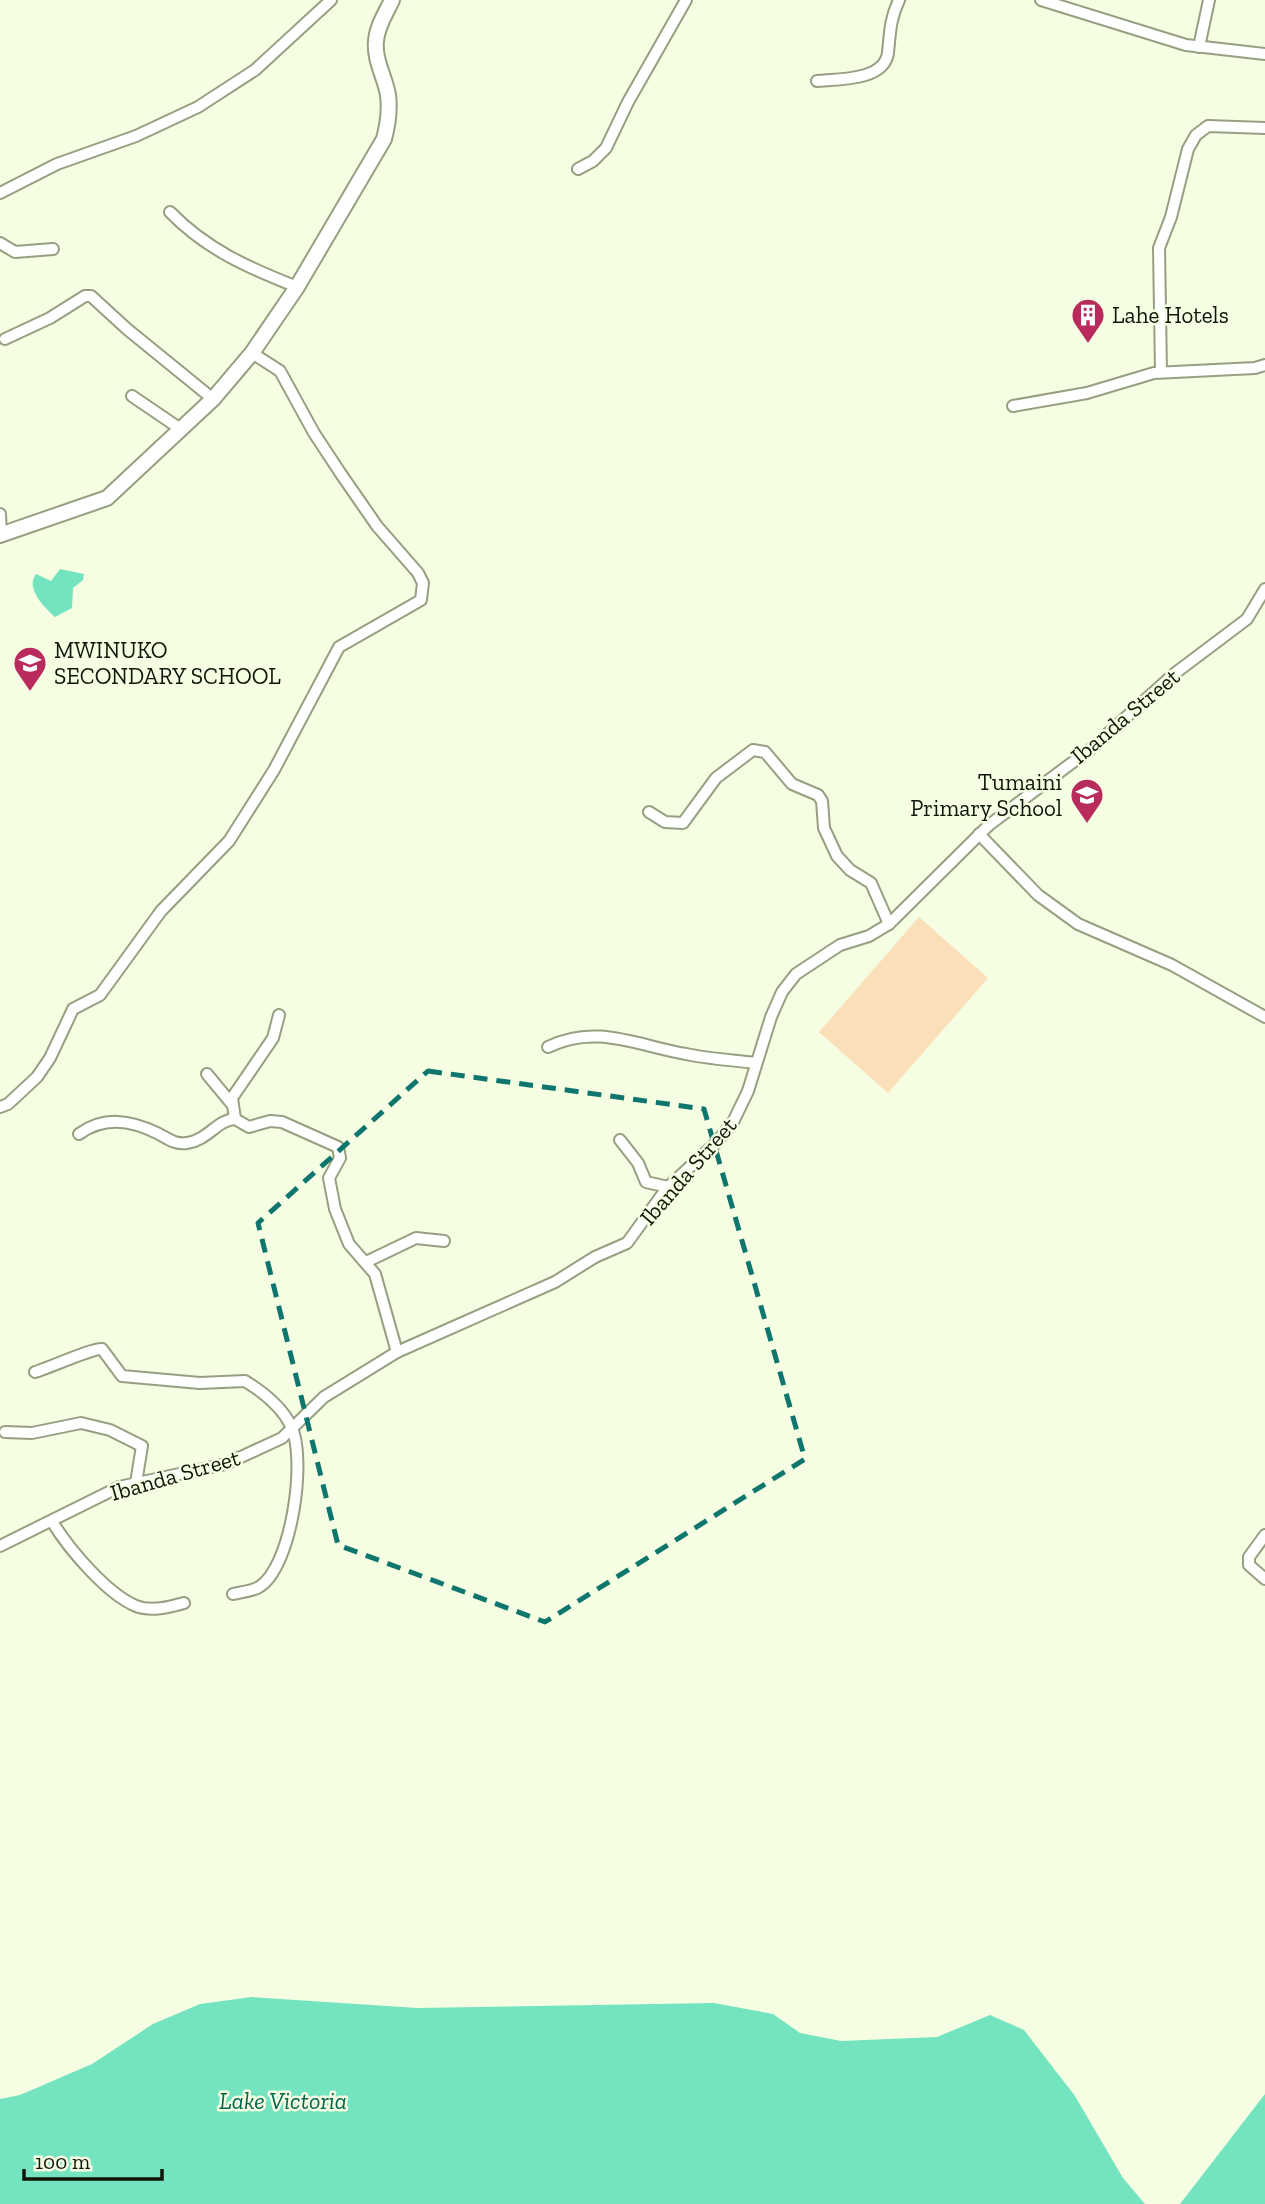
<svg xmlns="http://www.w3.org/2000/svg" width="1265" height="2204" font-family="'Zilla Slab',serif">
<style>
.green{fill:#fbdfb8}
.water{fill:#73e4bf}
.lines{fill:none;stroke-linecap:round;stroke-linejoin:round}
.minor-casing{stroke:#96a081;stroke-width:14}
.tertiary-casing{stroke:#96a081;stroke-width:18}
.minor{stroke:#fff;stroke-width:10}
.tertiary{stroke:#fff;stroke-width:14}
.marked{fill:none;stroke:#0f766e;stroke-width:5;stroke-dasharray:14 9;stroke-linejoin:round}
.labels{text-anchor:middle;stroke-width:5;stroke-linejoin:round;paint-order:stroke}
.poi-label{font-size:23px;fill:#12150a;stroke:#f5fee3;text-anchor:start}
.street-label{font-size:23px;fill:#12150a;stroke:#f5fee3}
.water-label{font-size:24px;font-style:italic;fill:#05664e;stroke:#f5fee3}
</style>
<rect width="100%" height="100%" fill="#f5fee3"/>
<path class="green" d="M919 917 988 978 888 1093 819 1032Z"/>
<g class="water">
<path d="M60 569 84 574 83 580 73 588 72 608 55 617C44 607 25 588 36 574L51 581Z"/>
<path d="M252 1997 417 2008 714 2003 773 2014 800 2033 841 2041 937 2037 990 2015 1024 2030 1075 2096 1123 2178 1145 2204H0V2099L20 2095 92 2064 153 2024 200 2004Z"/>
<path d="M1265 2094V2204H1180Z"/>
</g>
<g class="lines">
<defs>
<g id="minor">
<path d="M1041 0 1186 45 1265 54"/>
<path d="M1199 47 1209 0"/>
<path d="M817 81C838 79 884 81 888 53 890 33 890 19 899 0"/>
<path d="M578 169 593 161 606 148 628 102 686 0"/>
<path d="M0 193 57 164 136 136 198 107 255 70 331 0"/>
<path d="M170 212C207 250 249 268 297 287"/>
<path d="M0 243 15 252 53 249"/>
<path d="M5 339 50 318 85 296H91L127 329 213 399"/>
<path d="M1161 372 1159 248 1171 217 1188 149 1196 135 1208 126 1265 128"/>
<path d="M132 396 182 430"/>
<path d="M1013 406 1087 393 1154 373 1255 368 1265 365"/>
<path d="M0 514 1 534"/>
<path d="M649 812 665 822 683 823 716 778 753 750 765 752 792 784 818 795 822 801 824 828 837 856 850 870 871 883 889 924"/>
<path d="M979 834 1038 895 1078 924 1172 965 1265 1017"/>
<path d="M548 1047C596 1023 638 1046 686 1054 709 1059 733 1060 756 1063"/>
<path d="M207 1074 231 1103"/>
<path d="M0 1107 8 1104 37 1077 50 1058 73 1009 100 995 161 911 229 841 274 770 339 647 421 600 423 583 418 573 377 526 341 474 314 433 280 371 252 353"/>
<path d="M235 1119 232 1098 273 1038 279 1015"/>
<path d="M79 1134C104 1116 130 1120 157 1133 167 1138 175 1145 187 1143 208 1140 217 1120 235 1119L249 1127 270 1121 282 1122 338 1147 340 1158 329 1178 335 1209 349 1244 375 1274 397 1352"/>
<path d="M620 1140 638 1163 646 1182 668 1187"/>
<path d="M366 1262 416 1238 444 1241"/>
<path d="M35 1372C49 1368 92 1348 102 1349L122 1376 200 1383 245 1381C263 1392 282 1407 291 1426 307 1458 292 1567 259 1587 253 1591 241 1592 233 1594"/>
<path d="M5 1432 32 1433 81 1423 110 1430 142 1446 136 1483"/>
<path d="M53 1523C69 1549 107 1594 136 1606 151 1612 170 1607 184 1603"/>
<path d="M1265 1535 1249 1557V1565L1265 1579"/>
<path d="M0 1546 119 1487 226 1464 282 1438 324 1397 397 1352 555 1282 595 1257 627 1243 667 1188 716 1143 733 1122 748 1091 771 1017 782 992 796 974 840 945 869 936 889 924 989 825 1093 747 1174 674 1247 619 1265 589"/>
</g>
<path id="tertiary" d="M0 535 107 498 213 399 252 353 297 287 384 139C388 124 390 110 388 95 385 77 374 60 376 41 377 26 386 13 392 0"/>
</defs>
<use href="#minor" class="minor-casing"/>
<use href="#tertiary" class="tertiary-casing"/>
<use href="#minor" class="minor"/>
<use href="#tertiary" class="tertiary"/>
</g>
<path class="marked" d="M428 1071 704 1109 805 1459 545 1622 338 1545 258 1223Z"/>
<defs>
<symbol id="building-pin" viewBox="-11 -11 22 30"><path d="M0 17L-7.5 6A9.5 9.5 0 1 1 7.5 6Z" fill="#b92b5c" stroke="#f5fee3"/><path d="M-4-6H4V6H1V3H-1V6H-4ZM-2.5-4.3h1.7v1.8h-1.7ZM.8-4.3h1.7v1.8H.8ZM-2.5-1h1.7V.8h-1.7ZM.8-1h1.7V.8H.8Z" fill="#fff"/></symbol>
<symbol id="school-pin" viewBox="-11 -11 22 30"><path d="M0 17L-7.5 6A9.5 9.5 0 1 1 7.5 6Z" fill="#b92b5c" stroke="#f5fee3"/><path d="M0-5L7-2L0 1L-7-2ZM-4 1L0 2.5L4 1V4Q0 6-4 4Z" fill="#fff"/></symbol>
</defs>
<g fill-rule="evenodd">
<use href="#building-pin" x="1069" y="296" width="38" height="52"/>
<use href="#school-pin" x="11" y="644" width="38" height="52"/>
<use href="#school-pin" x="1068" y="776" width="38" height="52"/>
</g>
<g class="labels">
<g class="poi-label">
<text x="1112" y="323">Lahe Hotels</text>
<text x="54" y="658">MWINUKO<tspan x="54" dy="26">SECONDARY SCHOOL</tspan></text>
<text x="1062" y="790" text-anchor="end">Tumaini<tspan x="1062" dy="26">Primary School</tspan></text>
</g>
<g class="street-label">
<text transform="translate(1125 716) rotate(-40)" y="8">Ibanda Street</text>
<text transform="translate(688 1171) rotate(-49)" y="8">Ibanda Street</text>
<text transform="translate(175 1475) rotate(-16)" y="8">Ibanda Street</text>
</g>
<g class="water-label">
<text x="283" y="2109">Lake Victoria</text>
</g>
</g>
<path d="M24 2169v10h138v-10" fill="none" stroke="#12150a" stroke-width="3.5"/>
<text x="35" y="2169" font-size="21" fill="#12150a" stroke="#f5fee3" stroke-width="5" paint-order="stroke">100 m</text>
</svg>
